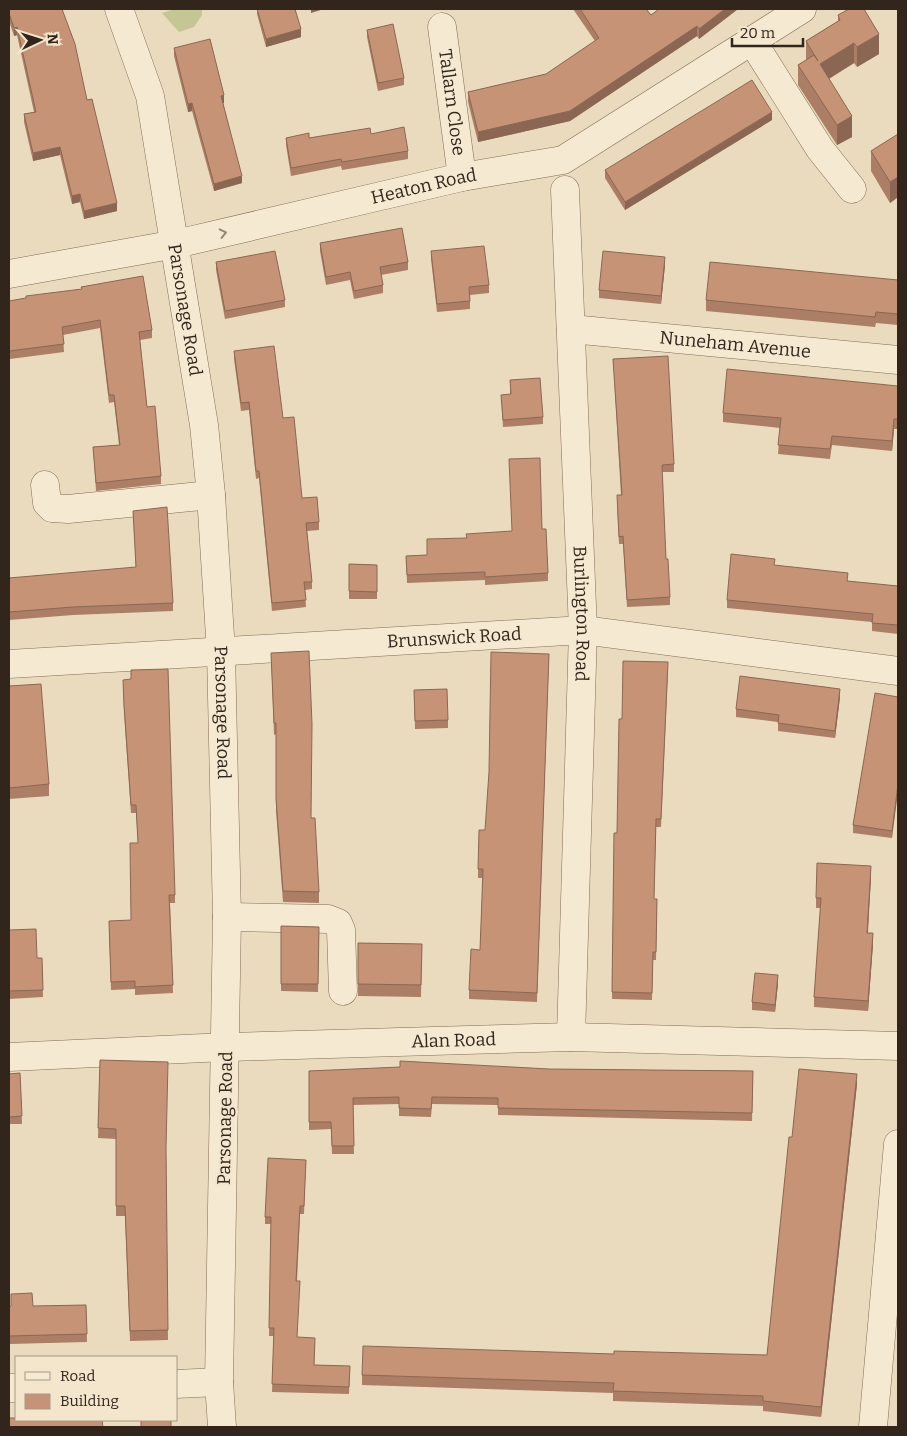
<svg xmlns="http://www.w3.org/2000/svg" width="907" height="1436" font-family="Bitter,serif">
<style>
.green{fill:#c4c793}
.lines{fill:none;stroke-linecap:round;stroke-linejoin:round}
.minor-casing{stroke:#826c58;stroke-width:29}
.minor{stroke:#f6e9d1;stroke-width:28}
.wall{fill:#ab7e65}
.shaded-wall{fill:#8b6753}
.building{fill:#c79376;stroke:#8b6753}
.oneway{stroke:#948776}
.labels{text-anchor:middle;stroke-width:5;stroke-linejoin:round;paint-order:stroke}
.street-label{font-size:18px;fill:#32251c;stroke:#f3e6cd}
</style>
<rect width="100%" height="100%" fill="#ebdbbe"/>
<path class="green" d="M175 9H202V15L194 27 179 32 162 13Z"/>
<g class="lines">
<defs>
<g id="minor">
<path id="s1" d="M119 9 150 96 204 425 211 495 221 652 227 917 219 1382 222 1427"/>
<path id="s2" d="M442 27 462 177"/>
<path d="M752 41 820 149 852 189"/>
<path id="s3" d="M565 190 583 630 571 1037"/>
<path id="s4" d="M9 274 176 244 462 177 563 160 802 9"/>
<path id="s5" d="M571 329 898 360"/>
<path d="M45 485 47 503 52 508 68 509 211 495"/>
<path id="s6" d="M9 664 583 630 898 671"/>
<path d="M227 917 328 919 338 923 341 930 343 991"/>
<path id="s7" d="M9 1057 226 1047 571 1037 898 1046"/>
<path d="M176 1384 219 1382"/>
<path d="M9 1388H16"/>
<path d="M873 1427 898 1144"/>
</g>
</defs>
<use href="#minor" class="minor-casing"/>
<use href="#minor" class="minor"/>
</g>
<g class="wall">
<path d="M9 9 87 100 117 211 84 219 80 202 72 204 60 155 33 161 24 122V114L34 112 17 35 14 36 9 21Z"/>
<path d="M257 9H295L301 37 266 47 257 14Z"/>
<path d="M573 9H646L651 15 738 9 699 39 697 36 570 121 478 142 468 102V92L546 74 595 41Z"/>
<path d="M838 15 879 54 857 67 854 63 829 79 852 137 837 145 798 85V65L806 60V41L838 21Z"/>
<path d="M367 30 404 78V85L378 91 367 37Z"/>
<path d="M174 48 224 103H223L242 183 214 191 192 111 188 112 174 56Z"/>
<path d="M772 120 625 210 605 178V170Z"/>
<path d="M897 129H898V197L890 203 871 171V151L897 135Z"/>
<path d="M371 134 408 151V159L342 170 341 166 291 176 286 145V138H309Z"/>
<path d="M320 243 408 262V270L381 275 383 285V293L354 299 350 280 326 285 320 251Z"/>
<path d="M431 251 489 285V293L470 295V309L437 312 431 259Z"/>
<path d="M216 262 285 300V307L225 319 216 270Z"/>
<path d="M665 265 661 304 599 298V290Z"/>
<path d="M898 277V325L876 323 875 327 706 311V300L898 280Z"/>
<path d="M9 301 152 330V338L140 340 147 407 161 476V484L96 491 93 447 119 445 114 402 109 403 100 328 63 335 64 352 10 359V361H9Z"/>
<path d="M234 351 283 418 302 498 319 522V530L307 531 312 582V589L305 590 306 607 272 611 259 478 256 479 249 410 241 411 234 359Z"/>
<path d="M613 359 674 464V472H662L666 559 670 597V605L627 607 623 544H619L617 503 621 495Z"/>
<path d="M510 380 543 417V424L503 427 501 395 510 394Z"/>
<path d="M898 386V429H894L892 451 832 445 830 459 778 454 780 428 723 422V413Z"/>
<path d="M133 511 173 603V611L73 615 9 620V578L136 568Z"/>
<path d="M542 529 548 573V581L485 585V580L407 583 406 556 427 555 466 538Z"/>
<path d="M349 564 377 565V599H349Z"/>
<path d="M775 565 848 581 898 586V634L872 631V622L727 608V600Z"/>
<path d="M271 653 319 892V903L283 902 276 811V734L274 735Z"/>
<path d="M549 654 537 1002 469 999V990L480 950 483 878H478V869L485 830Z"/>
<path d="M668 670 661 827H656L654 899H657L656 960H653L652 1000 612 999 614 833H617L622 719Z"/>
<path d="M123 680 175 895V903H170L173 993 135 995V989L111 990 109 928 131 920 138 843 136 813H131L124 713Z"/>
<path d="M9 686 49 784V796L9 799Z"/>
<path d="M414 690 448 720V728L415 729Z"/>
<path d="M840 697 835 738 778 731V722L736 717V709Z"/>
<path d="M898 697 892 838 853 833V825Z"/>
<path d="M871 876 868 933 873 944 868 1011 814 1007V997L821 908H816V898Z"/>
<path d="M281 926 319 927 318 992 281 991Z"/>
<path d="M9 930 37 958H42L43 997 9 999Z"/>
<path d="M358 943 422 944 421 997 358 996Z"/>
<path d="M778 983 775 1012 752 1010V1002Z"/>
<path d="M100 1060 166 1155 168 1340 130 1341 125 1216H116V1139L98 1138Z"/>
<path d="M549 1069 753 1071 752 1121 498 1115V1105L432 1104 431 1117 399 1116V1104L353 1105 354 1154H332L331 1129 309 1130V1071Z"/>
<path d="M20 1073 22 1124H9V1074Z"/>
<path d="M857 1084 821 1417 763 1411V1406L613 1401V1393L362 1385V1375L614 1354 767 1355 792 1137Z"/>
<path d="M306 1160 304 1214H300L297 1281V1337L315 1345 314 1365 350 1366 349 1394 272 1392 274 1336H269L271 1224H265V1217Z"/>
<path d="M86 1305 87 1342 9 1344V1307Z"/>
</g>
<g class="shaded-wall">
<path d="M311 9H324L311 13Z"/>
<path d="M725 9H738L699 39V29Z"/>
<path d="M697 26V36L570 121 478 142V132Z"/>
<path d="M17 27V35L14 36V28Z"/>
<path d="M301 29V37L266 47V39Z"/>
<path d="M879 34V54L857 67V47Z"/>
<path d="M854 43V63L820 84V64Z"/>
<path d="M224 95V103L221 104V96Z"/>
<path d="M192 103V111L188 112V104Z"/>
<path d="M772 112V120L625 210V202Z"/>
<path d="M852 116V137L837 145V125Z"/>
<path d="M60 147V155L33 161V153Z"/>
<path d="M242 176V183L214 191V184Z"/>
<path d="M898 177V197L890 203V182Z"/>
<path d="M80 194V202L72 204V196Z"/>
<path d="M117 203V211L84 219V211Z"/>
<path d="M665 257V265L661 304V296Z"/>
<path d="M894 419V429L892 451V441Z"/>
<path d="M840 689V697L835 738V731Z"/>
<path d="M898 784V792L892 838V831Z"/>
<path d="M871 866V876L867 943V933Z"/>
<path d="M873 933V944L868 1011V1001Z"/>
<path d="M778 975V983L775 1012V1005Z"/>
<path d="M857 1074V1084L821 1417V1407Z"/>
</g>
<g class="building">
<path d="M9 9H62L75 44 87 100 92 99 117 203 84 211 80 194 72 196 60 147 33 153 24 114 36 112 17 27 14 28 9 13Z"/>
<path d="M257 9H295L301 29 266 39Z"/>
<path d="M580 9H646L651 15 659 9H725L699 29 697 26 570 111 478 132 468 92 546 74 599 38Z"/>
<path d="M849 9H864L879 34 857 47 854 43 820 64 852 116 837 125 798 65 814 55 818 61 806 41 840 20 838 15Z"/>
<path d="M393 24 404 78 378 83 367 30Z"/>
<path d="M210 39 224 95 221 96 242 176 214 184 192 103 188 104 174 48Z"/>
<path d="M752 80 772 112 625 202 605 170Z"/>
<path d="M404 127 408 151 342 162 341 159 291 168 286 138 309 133V138L370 128 371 134Z"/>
<path d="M898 134V177L890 182 871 151Z"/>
<path d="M402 228 408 262 380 267 383 285 354 291 350 272 326 277 320 243Z"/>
<path d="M484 246 489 285 469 287 470 301 437 304 431 251Z"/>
<path d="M275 251 285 300 225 311 216 262Z"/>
<path d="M603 251 665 257 661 296 599 290Z"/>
<path d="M710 262 898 280V277V314L876 312 875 317 706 300Z"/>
<path d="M143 276 152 330 139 332 147 407 155 406 161 476 96 483 93 447 120 445 114 395H109L100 320 62 327 64 344 9 351 10 353H9V301L26 298V296L82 289 81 287Z"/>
<path d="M274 346 283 418 294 417 302 498 317 497 319 522 306 523 312 582H304L306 600 272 603 259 471H256L249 402 241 403 234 351Z"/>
<path d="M668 356 674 464 662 465 666 559H668L670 597 627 600 623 536 619 537 617 495H622L613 359Z"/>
<path d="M727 369 898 386V419H894L892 441 832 436 830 449 778 445 781 418 723 413Z"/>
<path d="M540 378 543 417 503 420 501 395 511 394 510 380Z"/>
<path d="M540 458 542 529H546L548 573 485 577V572L407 575 406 556 427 555V539L467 538 466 534 512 531 509 459Z"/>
<path d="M167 507 173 603 73 607 9 612V578L136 567 133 511Z"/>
<path d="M731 554 775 559 774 565 848 573 847 581 898 586V625L872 623 873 614 727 600Z"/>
<path d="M349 564 377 565V592L349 591Z"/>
<path d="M309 651 312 724 311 818H315L319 892 283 891 276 799V723H274L271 653Z"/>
<path d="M491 652 549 654 537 993 469 990 471 949 480 950 483 869H478L479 830H485L489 772Z"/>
<path d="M623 661 668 662 661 819H656L654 899H657L656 952H653L652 993 612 992 614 833H617L619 719H622Z"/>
<path d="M168 669 175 895H169L173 985 135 987V981L111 982 109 921 131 920 130 843H138L136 805H131L124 705 123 680 131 679V670Z"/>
<path d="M740 676 840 689 835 731 778 723 779 715 736 709Z"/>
<path d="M41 684 49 784 9 788V686Z"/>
<path d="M447 689 448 720 415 721 414 690Z"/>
<path d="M875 693 898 697V784L892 831 853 825Z"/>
<path d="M817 863 871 866 867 933H873L868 1001 814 997 821 898H816Z"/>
<path d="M281 926 319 927 318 984H281Z"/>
<path d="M36 929 37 958H42L43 990 9 991V930Z"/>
<path d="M358 943 422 944 421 985 358 984Z"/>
<path d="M755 973 778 975 775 1005 752 1002Z"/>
<path d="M100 1060 168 1062 166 1148 168 1330 130 1331 125 1206H116V1129L98 1128Z"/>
<path d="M400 1061 549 1069 753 1071 752 1113 498 1108V1098L432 1097 431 1109 399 1108V1097L353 1098 354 1146H332L331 1122H309V1071L400 1067Z"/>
<path d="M799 1069 857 1074 821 1407 763 1401V1396L613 1391 614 1383 362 1375 363 1346 614 1354V1351L767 1355 789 1137H792Z"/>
<path d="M20 1073 22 1116 9 1117V1074Z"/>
<path d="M268 1158 306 1160 304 1206H300L296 1281H300L297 1337 315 1338 314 1365 350 1366 349 1387 272 1384 274 1328H269L271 1217H265Z"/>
<path d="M32 1293 33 1306 86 1305 87 1334 9 1336V1307L11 1306V1294Z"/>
<path d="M9 1418H16V1420H102L103 1427H9Z"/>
<rect x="141" y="1420" width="30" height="7"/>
</g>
<defs><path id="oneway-chevron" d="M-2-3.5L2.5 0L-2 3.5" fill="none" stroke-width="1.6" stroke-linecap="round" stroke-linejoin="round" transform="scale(1.25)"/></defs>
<use class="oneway" href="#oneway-chevron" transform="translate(223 233) rotate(-13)"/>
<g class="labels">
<g class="street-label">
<text dy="6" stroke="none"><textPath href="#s2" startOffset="76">Tallarn Close</textPath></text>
<text dy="6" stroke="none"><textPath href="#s4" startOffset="424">Heaton Road</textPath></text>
<text dy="6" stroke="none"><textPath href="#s1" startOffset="309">Parsonage Road</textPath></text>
<text dy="6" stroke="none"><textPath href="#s5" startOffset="165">Nuneham Avenue</textPath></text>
<text dy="6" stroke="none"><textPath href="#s3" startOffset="424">Burlington Road</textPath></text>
<text dy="6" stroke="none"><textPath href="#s6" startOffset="446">Brunswick Road</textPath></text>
<text dy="6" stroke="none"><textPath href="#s1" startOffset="714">Parsonage Road</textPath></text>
<text dy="6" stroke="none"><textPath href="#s7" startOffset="445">Alan Road</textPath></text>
<text transform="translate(225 1118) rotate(-89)" y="6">Parsonage Road</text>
</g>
</g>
<rect width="907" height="1436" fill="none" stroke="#32251c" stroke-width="20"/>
<rect x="15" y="1356" width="162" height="65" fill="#f3e6cd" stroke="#a69986"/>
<rect x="25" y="1372" width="25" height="8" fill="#f6e9d1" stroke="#a69986"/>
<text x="60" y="1381" font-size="15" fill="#32251c">Road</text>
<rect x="25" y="1394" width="25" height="15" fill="#c79376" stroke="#a69986"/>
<text x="60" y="1406" font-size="15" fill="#32251c">Building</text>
<g transform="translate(40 40) rotate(86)" stroke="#f3e6cd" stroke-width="4" paint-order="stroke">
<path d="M0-4L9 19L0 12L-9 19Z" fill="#32251c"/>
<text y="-8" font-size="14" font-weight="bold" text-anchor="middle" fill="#32251c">N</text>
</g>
<path d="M732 38v8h71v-8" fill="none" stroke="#32251c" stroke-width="2.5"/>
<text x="740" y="38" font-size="15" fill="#32251c" stroke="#f3e6cd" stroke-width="4" paint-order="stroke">20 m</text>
</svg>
